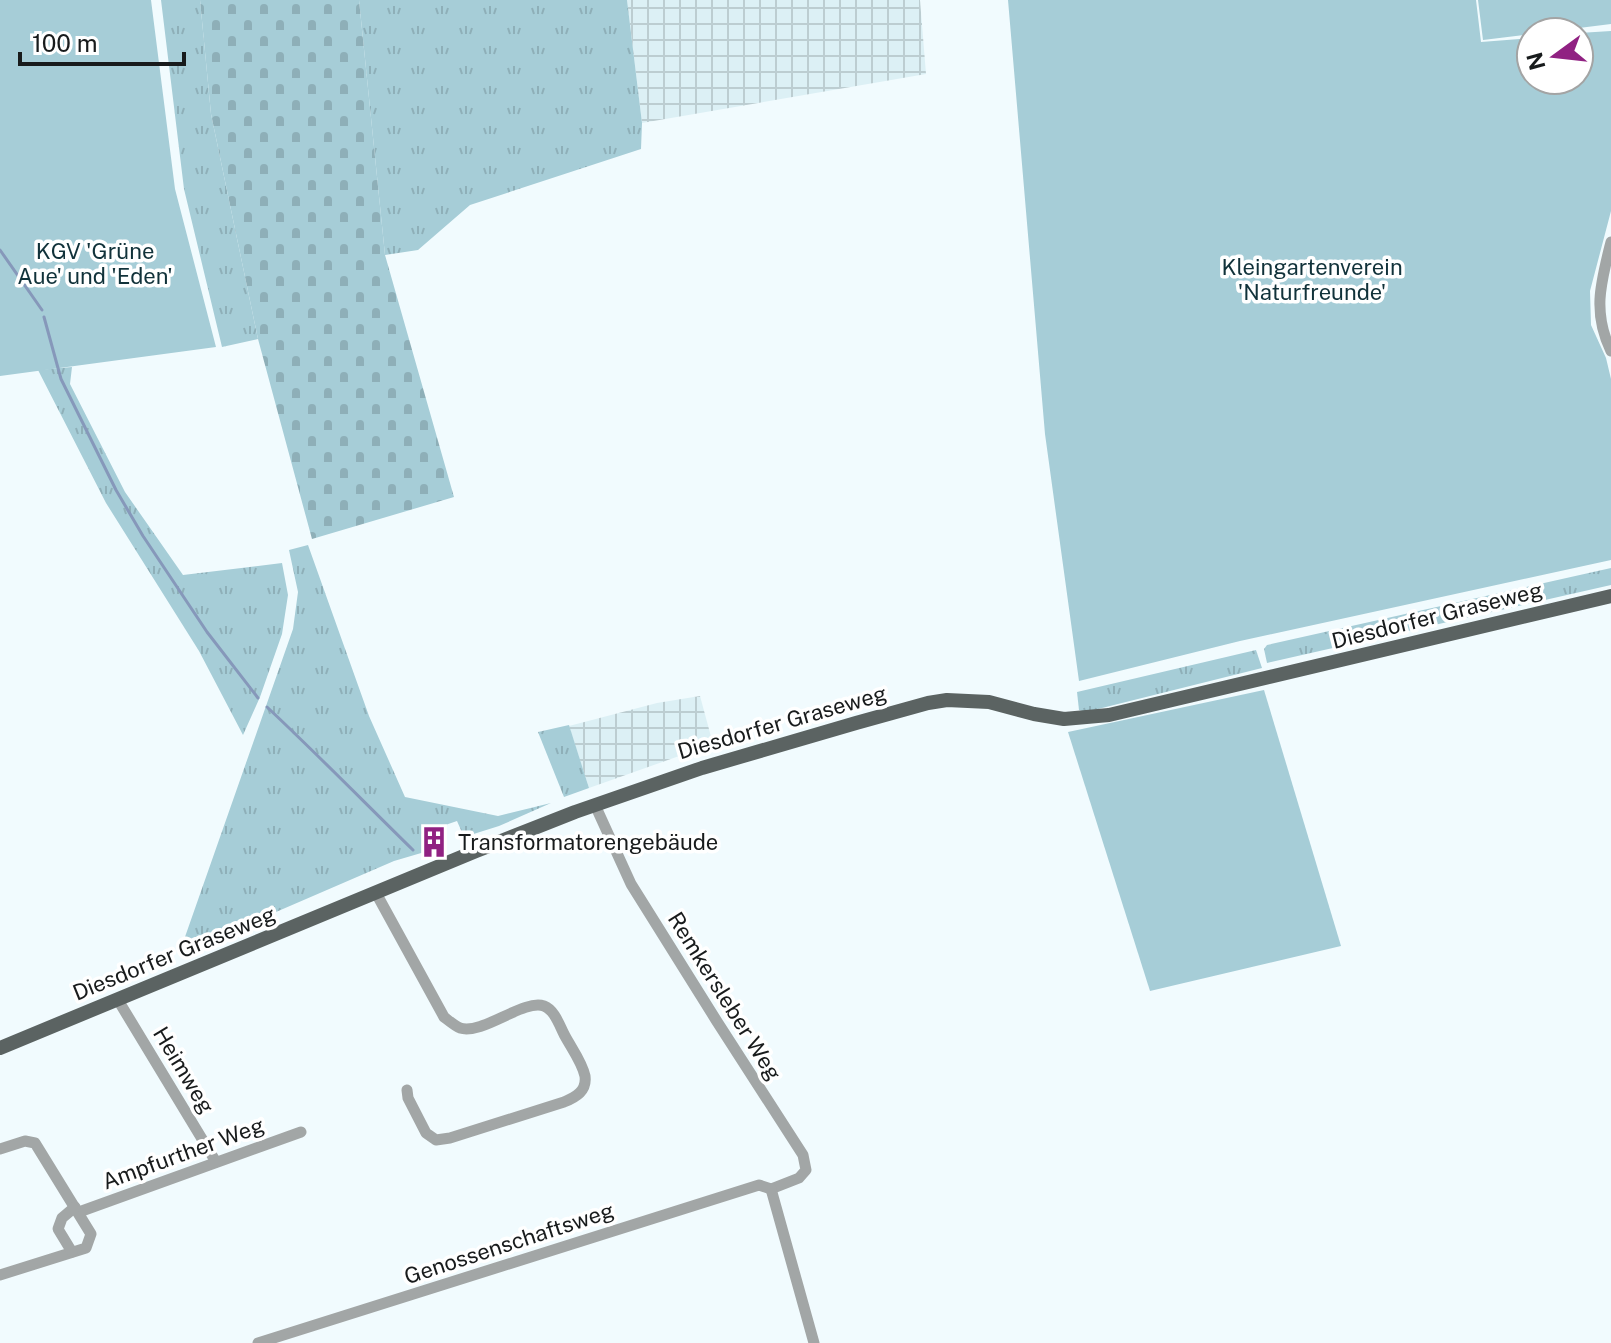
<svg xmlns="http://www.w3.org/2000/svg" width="1611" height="1343" font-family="'Public Sans',sans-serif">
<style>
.industrial{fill:url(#industrial-grid)}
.grass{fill:url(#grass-tufts)}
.cemetery{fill:url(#cemetery-stones)}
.garden{fill:#a6cdd7}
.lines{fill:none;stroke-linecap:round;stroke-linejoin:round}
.stream{stroke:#8698ba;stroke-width:3}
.minor{stroke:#a2a6a6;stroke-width:11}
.major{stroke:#5b6362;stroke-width:14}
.labels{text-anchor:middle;stroke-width:7;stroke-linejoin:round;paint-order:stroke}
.park-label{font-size:22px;fill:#11323a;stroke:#fff}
.street-label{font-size:22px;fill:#181b1c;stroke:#fff}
.poi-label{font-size:22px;fill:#181b1c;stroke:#fff;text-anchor:start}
</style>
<defs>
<pattern id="industrial-grid" width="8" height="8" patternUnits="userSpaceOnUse" patternTransform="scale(2)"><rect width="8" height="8" fill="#dcf0f5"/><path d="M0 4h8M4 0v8" fill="none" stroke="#bccdd1"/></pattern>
<pattern id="grass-tufts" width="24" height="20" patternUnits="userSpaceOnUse" patternTransform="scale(2)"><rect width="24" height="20" fill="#a6cdd7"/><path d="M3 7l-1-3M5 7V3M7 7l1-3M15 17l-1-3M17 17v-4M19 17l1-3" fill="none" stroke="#8eafb8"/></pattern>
<pattern id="cemetery-stones" width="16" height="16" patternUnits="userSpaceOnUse" patternTransform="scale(2)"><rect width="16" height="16" fill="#a6cdd7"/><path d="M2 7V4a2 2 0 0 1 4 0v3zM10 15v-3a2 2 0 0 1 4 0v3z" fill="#8eafb8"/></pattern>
</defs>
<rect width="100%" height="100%" fill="#f1fbfe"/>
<g class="industrial">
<path d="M627 0H920L926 74 642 123Z"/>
<path d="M700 696 713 744 589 788 569 726 657 703Z"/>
</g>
<g class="grass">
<path d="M161 0H200L211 114 258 339 222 347 184 189Z"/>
<path d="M359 0H627L642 123 641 149 470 205 418 250 385 255Z"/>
<path d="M72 367 70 384 125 492 183 575 282 563 288 595 282 634 260 697 243 735 199 651 106 503 38 370Z"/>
<path d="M308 545 369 716 405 797 498 816 551 803 499 826 464 837 457 821 422 833 428 851 394 861 179 954 293 629 298 592 289 550Z"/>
<path d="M1611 568V585L1267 663 1264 649 1267 645Z"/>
<path d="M1256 650 1262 668 1086 712 1079 710 1077 692Z"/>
<path d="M569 725 589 788 564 797 538 732Z"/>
</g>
<path class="cemetery" d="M200 0H359L385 255 454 497 312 539 258 339 211 114Z"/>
<g class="garden">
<path d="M0 0H151L175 189 216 347 0 376Z"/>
<path d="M1008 0H1476L1481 42 1531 38V80H1579V33L1611 31V211L1590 291 1591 325 1606 358 1611 379V560L1240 641 1079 681 1045 434Z"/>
<path d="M1478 0H1611V24L1547 32H1531V34L1483 40Z"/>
<path d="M1264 690 1341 946 1150 991 1068 732Z"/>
</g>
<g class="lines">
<g class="stream">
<path d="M0 250 42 310"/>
<path d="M44 317 61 379 116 490 143 536 207 632 258 698"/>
<path d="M267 707C317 754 364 802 413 850"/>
</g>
<g class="minor">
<path d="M1611 242C1601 282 1592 312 1611 351"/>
<path d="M595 805 631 884 716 1020 803 1155 806 1170 799 1178 771 1189"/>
<path d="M376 893 444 1017C448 1020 455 1026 460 1028 483 1035 523 999 544 1006 555 1010 560 1027 565 1036 572 1049 582 1062 585 1076 587 1091 576 1097 564 1102L450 1138 436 1140 426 1133 408 1098 407 1090"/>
<path d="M118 1000 216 1162"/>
<path d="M0 1149 25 1141 35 1143 91 1234 86 1248 0 1275"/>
<path d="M771 1189 814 1343"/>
<path d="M79 1212 301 1132"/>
<path d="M72 1252 58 1229 62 1218 75 1207"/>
<path d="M258 1343 759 1185 771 1189"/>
</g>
<path class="major" d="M0 1048 476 851 575 812 702 768 856 723 928 703 947 700 989 702 1034 714 1064 719 1109 715 1611 596"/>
</g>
<defs>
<symbol id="building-bare" viewBox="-9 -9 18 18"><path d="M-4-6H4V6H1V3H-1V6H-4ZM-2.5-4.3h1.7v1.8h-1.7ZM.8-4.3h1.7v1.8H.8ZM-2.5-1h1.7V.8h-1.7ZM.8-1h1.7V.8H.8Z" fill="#902182" stroke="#fff" stroke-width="2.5" paint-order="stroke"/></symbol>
</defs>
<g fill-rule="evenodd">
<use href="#building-bare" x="412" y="820" width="44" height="44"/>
</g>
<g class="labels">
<g class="park-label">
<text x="95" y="259">KGV 'Grüne<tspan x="95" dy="25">Aue' und 'Eden'</tspan></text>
<text x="1312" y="275">Kleingartenverein<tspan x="1312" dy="25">'Naturfreunde'</tspan></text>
</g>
<g class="street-label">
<text transform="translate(1437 615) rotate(-14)" y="8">Diesdorfer Graseweg</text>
<text transform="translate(782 722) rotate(-16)" y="8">Diesdorfer Graseweg</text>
<text transform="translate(174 953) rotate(-22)" y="8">Diesdorfer Graseweg</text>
<text transform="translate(725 996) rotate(58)" y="8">Remkersleber Weg</text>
<text transform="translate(184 1070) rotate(59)" y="8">Heimweg</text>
<text transform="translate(183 1153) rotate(-20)" y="8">Ampfurther Weg</text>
<text transform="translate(509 1243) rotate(-18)" y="8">Genossenschaftsweg</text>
</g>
<g class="poi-label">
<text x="458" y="850">Transformatorengebäude</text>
</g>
</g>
<g transform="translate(1555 56) rotate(255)"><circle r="38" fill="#ffffff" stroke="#a3a4a4" stroke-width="2"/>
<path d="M0-6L14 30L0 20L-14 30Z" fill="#902182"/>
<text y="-12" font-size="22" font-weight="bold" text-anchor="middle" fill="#181b1c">N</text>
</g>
<path d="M20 52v12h164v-12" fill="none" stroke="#181b1c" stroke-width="4"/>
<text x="32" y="52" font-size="24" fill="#181b1c" stroke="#ffffff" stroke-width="6" paint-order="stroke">100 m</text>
</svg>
